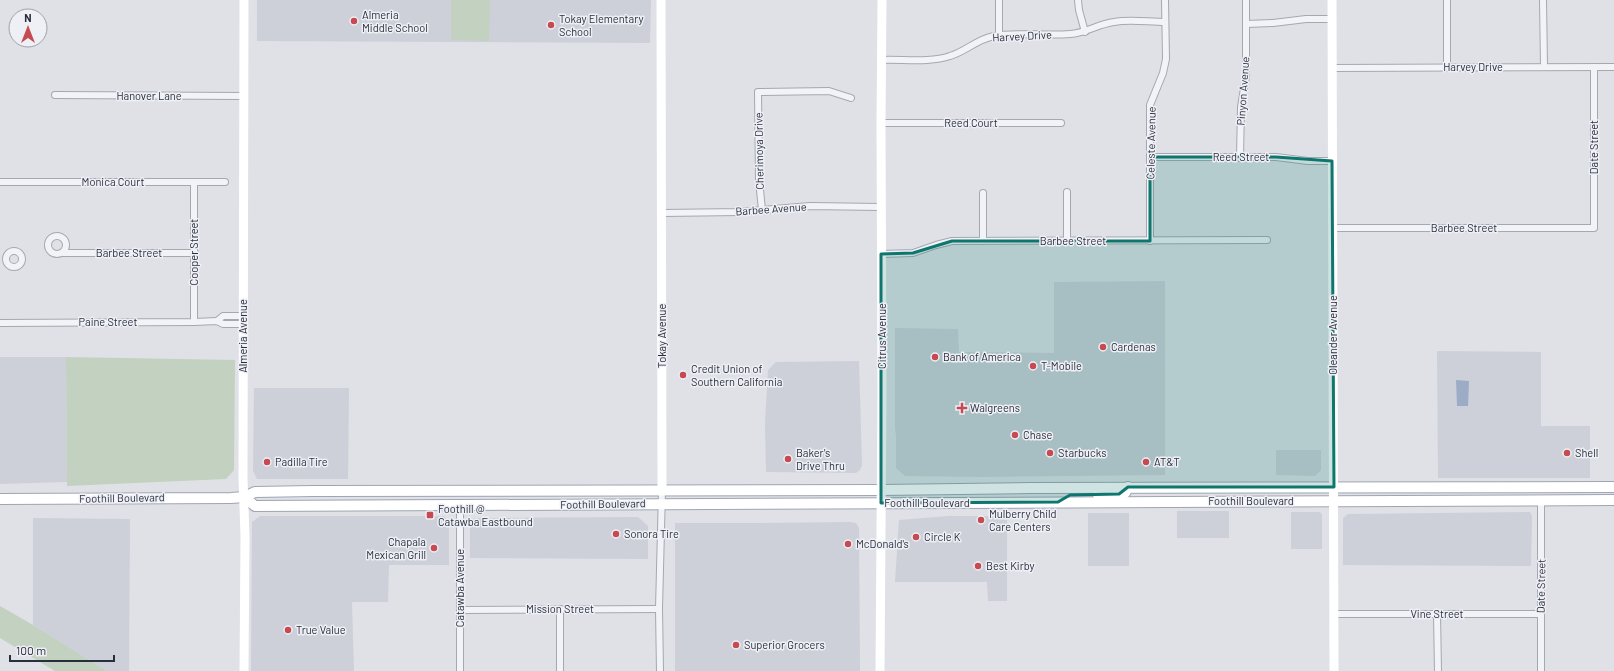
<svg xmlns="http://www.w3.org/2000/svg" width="1614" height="671" font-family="Barlow,sans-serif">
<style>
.built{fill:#cdd0d9}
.green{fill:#c3d1c0}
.water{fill:#9cacc6}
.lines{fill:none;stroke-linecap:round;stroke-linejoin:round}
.street-casing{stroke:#a5a8b1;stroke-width:8}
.primary-casing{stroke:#9fa5b2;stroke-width:12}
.street{stroke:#f1f3f6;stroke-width:6}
.secondary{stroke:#fff;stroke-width:9}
.primary{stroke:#fff;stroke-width:10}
.marked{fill:#0f766e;fill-opacity:0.2;stroke:#0f766e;stroke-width:3;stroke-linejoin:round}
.poi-dot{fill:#c64a52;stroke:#eef0f5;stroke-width:1.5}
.labels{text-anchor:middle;stroke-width:3;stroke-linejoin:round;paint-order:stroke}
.poi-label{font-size:11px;fill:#292e3d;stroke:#eef0f5;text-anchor:start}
.street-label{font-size:11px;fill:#292e3d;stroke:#eef0f5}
</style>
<rect width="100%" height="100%" fill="#dfe1e7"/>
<g class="built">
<path d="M257 0H651L650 43 257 41Z"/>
<path d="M1165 281V475L981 477 905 476 896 468V435L895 429V328L958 329 959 352 1054 353V282Z"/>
<path d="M1437 351 1541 352V426H1590V478H1438Z"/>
<path d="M0 357H66L67 482 0 484Z"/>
<path d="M859 361 862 465 860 470 856 473 766 472 765 424 768 370 776 362Z"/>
<path d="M254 388H349L348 479H257L253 471Z"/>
<path d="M1276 450H1321V470L1315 476 1276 475Z"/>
<rect x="1177" y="511" width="52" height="27"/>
<path d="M1291 512H1320L1322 515V549H1291Z"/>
<path d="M1530 512 1532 516 1531 566 1343 565V518L1348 514Z"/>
<rect x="1088" y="513" width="41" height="53"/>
<path d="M260 516H444L449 522V565H389L388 602H352L354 671H251L252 522Z"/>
<path d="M948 516H1007V601H988L987 582H895L899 520Z"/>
<path d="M638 517 648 526V559L470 558V519L478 518Z"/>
<path d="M33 518 130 519 129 671H107L33 625Z"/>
<path d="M850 522 856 523 859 528 860 671H675V523H753Z"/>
</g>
<g class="green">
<path d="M451 0H490L489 41 451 40Z"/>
<path d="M66 357 235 360 234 470 226 479 67 486Z"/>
<path d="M0 606 33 625 107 671H55L0 638Z"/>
</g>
<path class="water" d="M1456 380 1469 381 1468 406H1457Z"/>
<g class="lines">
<defs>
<g id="street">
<path d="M999 0V35"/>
<path d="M1078 0 1079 10 1085 32"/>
<path d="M1447 0V67"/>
<path d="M1543 0 1544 67"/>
<path d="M1246 24 1273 23 1306 19H1332"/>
<path d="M881 60C904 59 929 63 950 56 967 51 975 40 994 36 1019 32 1045 36 1070 34 1086 33 1098 24 1114 22 1130 19 1148 22 1165 22"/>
<path d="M1332 68 1614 67"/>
<path d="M55 95 244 96"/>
<path d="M881 123H1061"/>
<path d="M1150 157H1276L1308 161H1332"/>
<path d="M1240 158 1241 107 1246 76V0"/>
<path d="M0 182H225"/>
<path d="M1067 192V241"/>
<path d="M983 193V241"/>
<path d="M762 210 759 180 758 92 829 91 851 98"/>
<path d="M662 213 740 212 810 206 881 207"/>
<path d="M1333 228H1594V67"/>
<circle cx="57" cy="245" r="9"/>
<path d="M1150 241V105L1163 73 1166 59 1165 0"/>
<circle cx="14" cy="259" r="8"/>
<path d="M63 253H195"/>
<path d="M881 254 913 253 936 245 952 241 1267 240"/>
<path d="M217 321 223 316H243"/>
<path d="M194 322V182"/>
<path d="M0 323 194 322 217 321 223 324H243"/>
<path d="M1541 501V671"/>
<path d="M460 505V671"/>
<path d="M560 609V671"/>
<path d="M461 610 659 609"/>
<path d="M1334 614H1541"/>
<path d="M1437 614 1438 671"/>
<path d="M660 671 659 609 662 490"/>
</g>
<g id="primary">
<path d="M1098 495 1125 493 1128 487"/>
<path d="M244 497 255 506 1614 500"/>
<path d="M0 499 231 498 244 497 255 492 313 491 881 490 1031 488 1614 487"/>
</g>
</defs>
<use href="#street" class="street-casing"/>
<use href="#primary" class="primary-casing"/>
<use href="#street" class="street"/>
<g class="secondary">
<path d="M244 0 243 478 245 536 244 671"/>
<path d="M661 0 662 490"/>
<path d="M1332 0 1334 671"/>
<path d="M880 671 882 391 881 123 882 0"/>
</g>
<use href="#primary" class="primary"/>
</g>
<path class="marked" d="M1150 157H1276L1332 161 1334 487H1128L1119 494 1070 495 1058 502 881 503V254L913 253 952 241H1150Z"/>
<g class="poi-dot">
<circle cx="354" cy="21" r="4"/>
<circle cx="551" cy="25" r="4"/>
<circle cx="1103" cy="347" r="4"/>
<circle cx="935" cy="357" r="4"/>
<circle cx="1033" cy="366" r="4"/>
<circle cx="683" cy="375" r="4"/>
<path d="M960 402h4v4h4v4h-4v4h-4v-4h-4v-4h4z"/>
<circle cx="1015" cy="435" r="4"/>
<circle cx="1050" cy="453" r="4"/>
<circle cx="1567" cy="453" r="4"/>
<circle cx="788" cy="459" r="4"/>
<circle cx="267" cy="462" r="4"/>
<circle cx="1146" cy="462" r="4"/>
<rect x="426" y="511" width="8" height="8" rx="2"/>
<circle cx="981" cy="520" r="4"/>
<circle cx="616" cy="534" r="4"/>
<circle cx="916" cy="537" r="4"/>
<circle cx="848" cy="544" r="4"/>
<circle cx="434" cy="548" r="4"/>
<circle cx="978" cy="566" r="4"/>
<circle cx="288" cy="630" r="4"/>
<circle cx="736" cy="645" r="4"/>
</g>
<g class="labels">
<g class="poi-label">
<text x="362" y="19">Almeria<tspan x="362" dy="13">Middle School</tspan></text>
<text x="559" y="23">Tokay Elementary<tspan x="559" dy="13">School</tspan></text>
<text x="1111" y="351">Cardenas</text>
<text x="943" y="361">Bank of America</text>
<text x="1041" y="370">T-Mobile</text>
<text x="691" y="373">Credit Union of<tspan x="691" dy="13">Southern California</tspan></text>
<text x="970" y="412">Walgreens</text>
<text x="1023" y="439">Chase</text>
<text x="796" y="457">Baker's<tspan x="796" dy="13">Drive Thru</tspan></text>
<text x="1058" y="457">Starbucks</text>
<text x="1575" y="457">Shell</text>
<text x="275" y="466">Padilla Tire</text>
<text x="1154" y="466">AT&amp;T</text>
<text x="438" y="513">Foothill @<tspan x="438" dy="13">Catawba Eastbound</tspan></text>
<text x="989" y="518">Mulberry Child<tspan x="989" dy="13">Care Centers</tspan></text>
<text x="624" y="538">Sonora Tire</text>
<text x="924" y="541">Circle K</text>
<text x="426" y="546" text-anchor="end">Chapala<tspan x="426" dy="13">Mexican Grill</tspan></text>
<text x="856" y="548">McDonald's</text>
<text x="986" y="570">Best Kirby</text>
<text x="296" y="634">True Value</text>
<text x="744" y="649">Superior Grocers</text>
</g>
<g class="street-label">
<text transform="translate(1022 36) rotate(-3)" y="4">Harvey Drive</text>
<text x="1473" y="71">Harvey Drive</text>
<text transform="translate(1243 91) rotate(-86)" y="4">Pinyon Avenue</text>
<text x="149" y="100">Hanover Lane</text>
<text x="971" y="127">Reed Court</text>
<text transform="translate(1151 143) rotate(-89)" y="4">Celeste Avenue</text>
<text transform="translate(1594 147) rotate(-90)" y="4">Date Street</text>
<text transform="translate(759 151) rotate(-91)" y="4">Cherimoya Drive</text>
<text x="1241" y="161">Reed Street</text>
<text x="113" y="186">Monica Court</text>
<text transform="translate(771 209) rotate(-4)" y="4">Barbee Avenue</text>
<text x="1464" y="232">Barbee Street</text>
<text x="1073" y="245">Barbee Street</text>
<text transform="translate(194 252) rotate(-90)" y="4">Cooper Street</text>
<text x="129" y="257">Barbee Street</text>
<text x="108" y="326">Paine Street</text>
<text transform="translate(1333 335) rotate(-90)" y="4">Oleander Avenue</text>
<text transform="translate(243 336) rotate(-90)" y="4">Almeria Avenue</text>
<text transform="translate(662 336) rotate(-90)" y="4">Tokay Avenue</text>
<text transform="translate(882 336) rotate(-90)" y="4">Citrus Avenue</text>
<text transform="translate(122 498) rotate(-1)" y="4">Foothill Boulevard</text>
<text x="1251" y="505">Foothill Boulevard</text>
<text x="927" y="507">Foothill Boulevard</text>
<text transform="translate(603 504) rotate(-1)" y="4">Foothill Boulevard</text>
<text transform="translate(1541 586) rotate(-89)" y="4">Date Street</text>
<text transform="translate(460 588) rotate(-90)" y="4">Catawba Avenue</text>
<text x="560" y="613">Mission Street</text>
<text x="1437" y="618">Vine Street</text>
</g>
</g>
<g transform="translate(28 28)"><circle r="19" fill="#eef0f5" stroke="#9fa2ab"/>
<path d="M0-3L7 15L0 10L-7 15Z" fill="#c64a52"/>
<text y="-6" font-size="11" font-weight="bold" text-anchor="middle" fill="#292e3d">N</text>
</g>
<path d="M10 655v6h104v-6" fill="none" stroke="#292e3d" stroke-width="2"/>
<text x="16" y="655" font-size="12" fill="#292e3d" stroke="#eef0f5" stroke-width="3" paint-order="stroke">100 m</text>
</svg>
